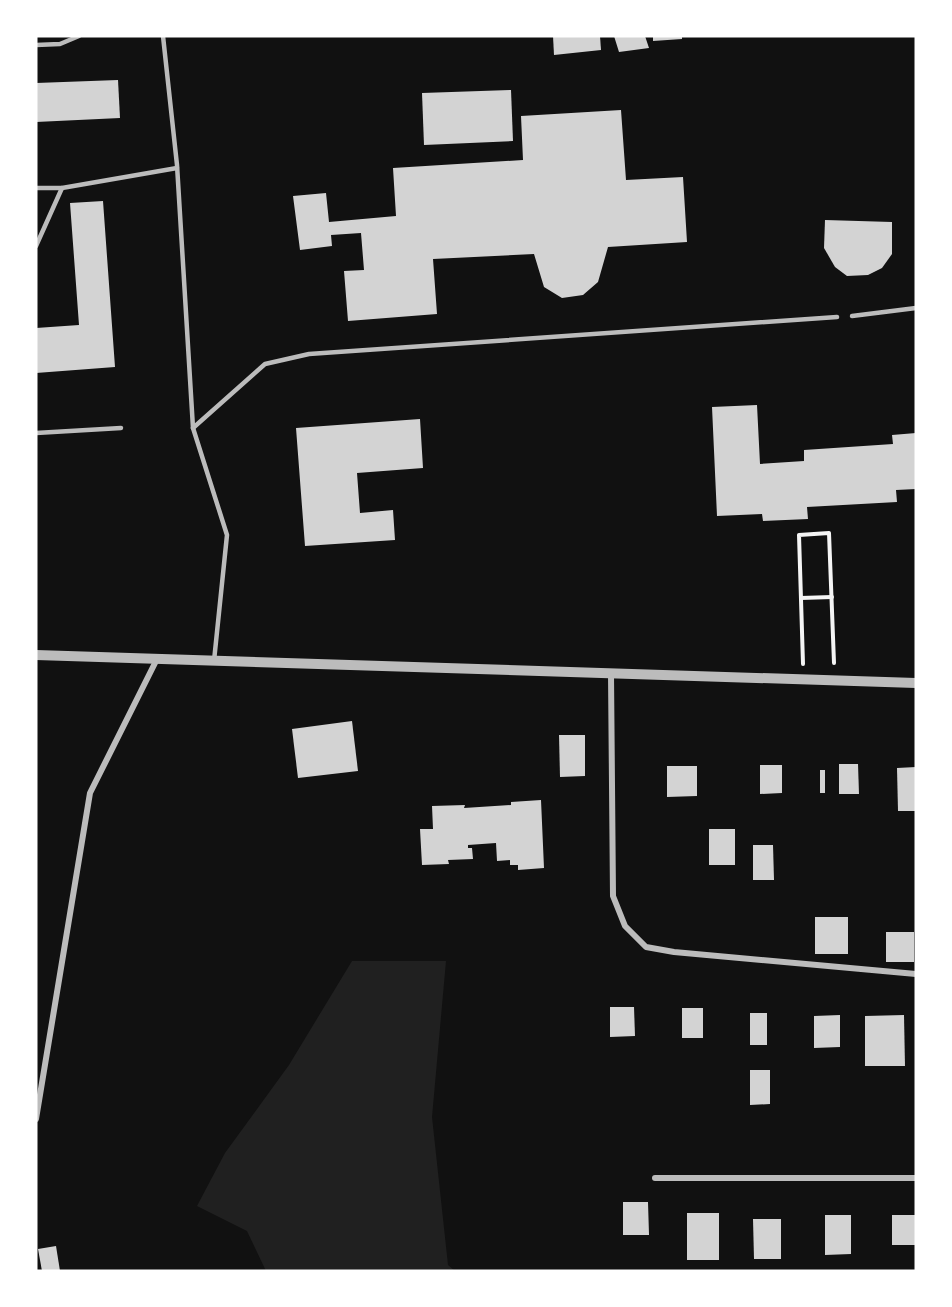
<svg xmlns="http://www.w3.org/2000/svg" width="952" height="1307" font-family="Arial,sans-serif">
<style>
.green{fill:#202020}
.building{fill:#d3d3d3}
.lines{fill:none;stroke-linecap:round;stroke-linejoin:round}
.path{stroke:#f5f5f5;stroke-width:4}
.service{stroke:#bcbcbc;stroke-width:4.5}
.minor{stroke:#bcbcbc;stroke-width:6}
.tertiary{stroke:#bcbcbc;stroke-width:10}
</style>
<rect width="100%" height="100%" fill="#111"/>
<path class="green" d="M352 961H446L432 1117 448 1265 455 1271H266L247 1231 197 1206 225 1153 289 1065Z"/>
<g class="building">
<path d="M553 36H600L601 50 554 55Z"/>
<path d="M614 36H645L649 48 619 52Z"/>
<path d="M653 36H682V39L653 41Z"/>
<path d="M118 80 120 118 36 122V83Z"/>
<path d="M511 90 513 141 424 145 422 93Z"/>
<path d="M621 110 626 180 683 177 687 242 608 247 598 282 583 295 562 298 544 287 534 254 433 259 437 314 348 321 344 271 364 270 361 233 331 235 332 246 300 250 293 196 326 193 329 222 396 216 393 168 523 160 521 116Z"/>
<path d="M103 201 115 367 36 373V328L79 325 70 203Z"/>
<path d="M825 220 892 222V254L882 268 868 275 847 276 835 267 824 248Z"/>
<path d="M757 405 760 464 804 461V450L893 444 892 435 916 433V489L896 490 897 502 807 507 808 519 763 521 762 514 717 516 712 407Z"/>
<path d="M420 419 423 468 357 473 360 513 393 510 395 540 305 546 296 428Z"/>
<path d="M352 721 358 771 298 778 292 729Z"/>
<path d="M559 735H585V776L560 777Z"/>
<path d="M839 764H858L859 794H839Z"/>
<path d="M760 765H782V793L760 794Z"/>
<path d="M667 766H697V796L667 797Z"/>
<path d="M916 767V811H898L897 768Z"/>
<rect x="820" y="770" width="5" height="23"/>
<path d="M541 800 544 868 518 870V865H510V860L497 861 496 843 468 845V848H472L473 859 448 860 449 864 422 865 420 829H433L432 806 465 805 464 808 511 805V802Z"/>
<rect x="709" y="829" width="26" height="36"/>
<path d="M753 845H773L774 880H753Z"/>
<rect x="815" y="917" width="33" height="37"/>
<rect x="886" y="932" width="28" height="30"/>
<path d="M610 1007H634L635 1036 610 1037Z"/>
<rect x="682" y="1008" width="21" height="30"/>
<rect x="750" y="1013" width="17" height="32"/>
<path d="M840 1015V1047L814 1048V1016Z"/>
<path d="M904 1015 905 1066H865V1016Z"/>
<path d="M750 1070H770V1104L750 1105Z"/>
<path d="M623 1202H648L649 1235H623Z"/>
<rect x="687" y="1213" width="32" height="47"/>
<path d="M825 1215H851V1254L825 1255Z"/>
<rect x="892" y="1215" width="24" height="30"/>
<path d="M753 1219H781V1259H754Z"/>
<path d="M56 1246 60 1271H42L38 1249Z"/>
</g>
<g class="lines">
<g class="path">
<path d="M801 598 832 597"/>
<path d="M803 664 799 535 829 533 834 663"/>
</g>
<g class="service">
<path d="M163 36 177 165 193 428 227 535 214 661"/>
<path d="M36 45 60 44 79 36"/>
<path d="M36 188H62L177 168"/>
<path d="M36 246 62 188"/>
<path d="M852 316 916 308"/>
<path d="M193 428 265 364 309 354 837 317"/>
<path d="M36 433 121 428"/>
</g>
<g class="minor">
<path d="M611 674 613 896 625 926 646 947 674 952 916 974"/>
<path d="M36 1119 90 793 157 659"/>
<path d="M655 1178H916"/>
</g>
<path class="tertiary" d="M36 655 916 683"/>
</g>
<rect width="952" height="1307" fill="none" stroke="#ffffff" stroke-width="75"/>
</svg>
